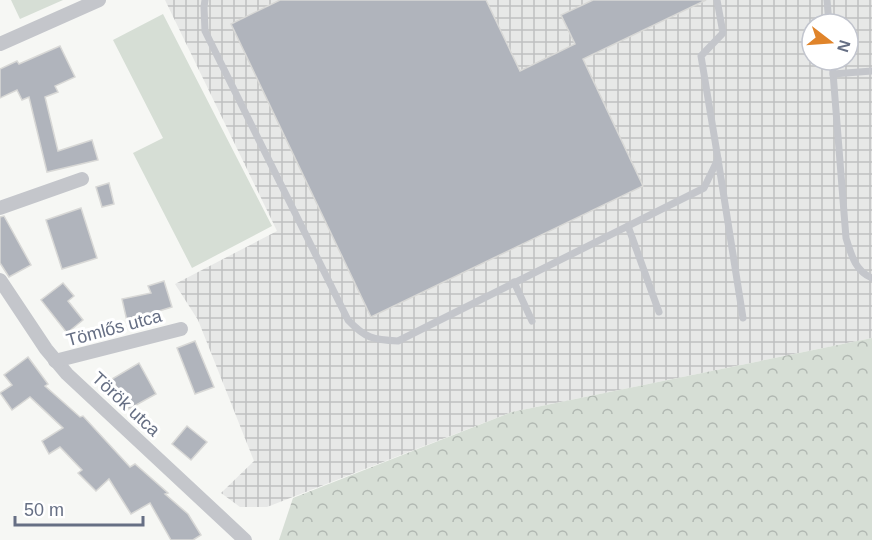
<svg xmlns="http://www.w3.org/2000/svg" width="872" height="540" font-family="Arial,sans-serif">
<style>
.industrial{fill:url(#industrial-grid);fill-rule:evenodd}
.grass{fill:#d6ded5}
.forest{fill:url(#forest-crowns)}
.building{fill:#b0b4bc;stroke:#d8d8d6;stroke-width:1.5}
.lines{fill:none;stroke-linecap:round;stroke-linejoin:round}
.service{stroke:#c4c6cb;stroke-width:7}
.minor{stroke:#c4c6cb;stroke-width:14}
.labels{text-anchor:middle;stroke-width:6;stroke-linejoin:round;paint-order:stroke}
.street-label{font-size:18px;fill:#666f84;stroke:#fff}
</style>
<defs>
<pattern id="industrial-grid" width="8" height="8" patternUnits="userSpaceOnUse" patternTransform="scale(1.5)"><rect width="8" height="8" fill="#e7e8e7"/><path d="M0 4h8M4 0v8" fill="none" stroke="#bfc0c1"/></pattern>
<pattern id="forest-crowns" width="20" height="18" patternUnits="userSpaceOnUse" patternTransform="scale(1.5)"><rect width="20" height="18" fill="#d6ded5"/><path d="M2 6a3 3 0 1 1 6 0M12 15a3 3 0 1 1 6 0" fill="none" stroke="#b1b8b2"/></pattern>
</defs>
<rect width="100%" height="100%" fill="#f6f7f4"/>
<path class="industrial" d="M165 0H872V338L512 412 267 507H240L221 493 254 461 198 320 175 284 277 231ZM812 24H848V60H812Z"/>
<g class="grass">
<path d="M11 0H63L20 19Z"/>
<path d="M163 14 272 226 192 268 133 153 163 138 113 40Z"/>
</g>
<path class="forest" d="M872 338V540H279L293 498 512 412Z"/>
<g class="building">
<path d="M280 0H486L520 71 575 44 561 15 593 0H706L583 59 643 186 371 317 231 24Z"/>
<path d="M60 46 75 77 55 86 58 92 45 97 58 151 92 140 98 160 47 172 29 97 22 100 17 90 0 98V69L17 61 19 64Z"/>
<path d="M109 183 114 204 102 207 96 187Z"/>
<path d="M81 208 97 258 62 269 46 220Z"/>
<path d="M4 216 31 265 9 277 0 263V217Z"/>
<path d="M164 281 172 307 127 321 122 299 151 293 148 286Z"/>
<path d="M63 283 74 296 68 301 83 320 67 333 41 300Z"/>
<path d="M195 341 214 387 195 394 177 348Z"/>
<path d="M28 357 48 384 45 386 80 417 83 416 130 467 135 464 168 493 165 494 188 514 201 535 193 540H171L150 503 131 514 109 479 96 491 78 473 82 470 60 447 49 454 42 441 63 428 30 397 12 410 0 393 12 385 4 375Z"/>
<path d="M139 363 156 394 129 409 112 379Z"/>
<path d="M187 426 207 442 191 460 172 444Z"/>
</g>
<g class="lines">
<g class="service">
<path d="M205 0 204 7 205 31 348 320C365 338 373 340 398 341L704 188 718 159 701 56 723 33 717 0"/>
<path d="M827 0 829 24"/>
<path d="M832 60 846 238C851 254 855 271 872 278"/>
<path d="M833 74 872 71"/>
<path d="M718 159 743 318"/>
<path d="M628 226 659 312"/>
<path d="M514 282 532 321"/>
</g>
<g class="minor">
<path d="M0 44 99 0"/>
<path d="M0 208 82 179"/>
<path d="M0 280 46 349 67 374 245 540"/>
<path d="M55 361 181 329"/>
</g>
</g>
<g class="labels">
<g class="street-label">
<text transform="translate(114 328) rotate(-15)" y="6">Tömlős utca</text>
<text transform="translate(126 404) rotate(43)" y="6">Török utca</text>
</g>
</g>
<g transform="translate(830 42) rotate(107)"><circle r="28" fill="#ffffff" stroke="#c2c5ce" stroke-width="1.5"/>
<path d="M0-4.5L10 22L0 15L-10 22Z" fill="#e0842a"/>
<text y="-9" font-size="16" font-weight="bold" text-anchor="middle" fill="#666f84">N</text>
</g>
<path d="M15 516v9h128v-9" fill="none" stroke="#666f84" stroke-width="3"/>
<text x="24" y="516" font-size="18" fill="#666f84" stroke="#ffffff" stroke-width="4.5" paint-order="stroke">50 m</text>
</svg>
